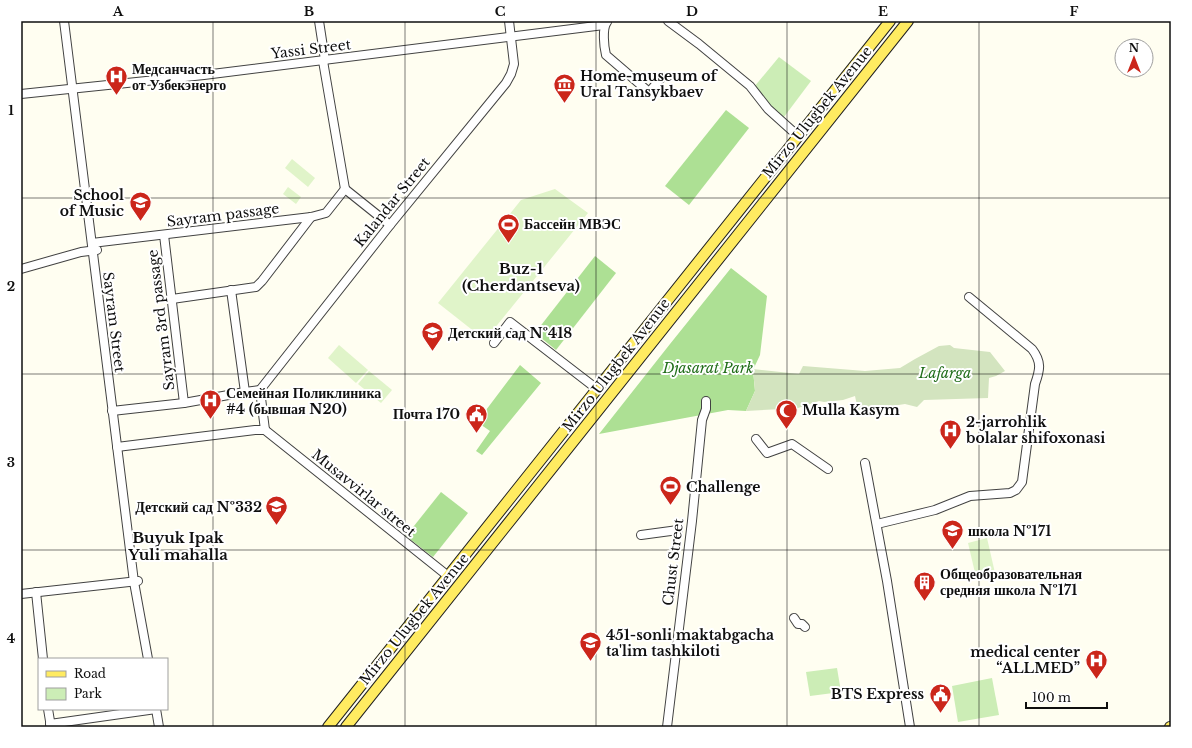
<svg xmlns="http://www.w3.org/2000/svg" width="1192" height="748" font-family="'Libre Baskerville',serif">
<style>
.green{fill:#ccedb6}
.forest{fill:#ade094}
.cemetery{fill:#d3e4bf}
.pitch{fill:#e0f4c9}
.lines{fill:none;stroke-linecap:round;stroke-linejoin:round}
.minor-casing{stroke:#424242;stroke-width:10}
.major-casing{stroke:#202020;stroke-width:12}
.minor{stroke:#fff;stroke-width:8}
.major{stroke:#ffeb61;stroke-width:10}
.grid{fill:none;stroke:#0f0f0f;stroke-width:1;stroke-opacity:0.55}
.labels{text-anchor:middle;stroke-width:4;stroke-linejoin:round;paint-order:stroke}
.street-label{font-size:14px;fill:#0f0f0f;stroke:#fff}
.poi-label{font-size:14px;font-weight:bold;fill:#0f0f0f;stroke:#fff;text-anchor:start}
.park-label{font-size:14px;font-style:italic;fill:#206d19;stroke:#fff}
.neighbourhood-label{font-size:15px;font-weight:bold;fill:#0f0f0f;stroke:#fff}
.neatline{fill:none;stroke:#0f0f0f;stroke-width:1.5}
.grid-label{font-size:13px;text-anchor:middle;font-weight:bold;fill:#0f0f0f}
</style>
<rect width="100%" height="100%" fill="#fffef1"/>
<g class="green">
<path d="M779 57 811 81 784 117 774 109 754 87Z"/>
<path d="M837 668 841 692 810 696 806 672Z"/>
<path d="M992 678 999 715 958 722 952 686Z"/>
</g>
<g class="forest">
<path d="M726 110 749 128 689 205 665 186Z"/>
<path d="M595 256 616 273 556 350 535 333Z"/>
<path d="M731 268 767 296 760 355 753 370 755 391 746 411 728 410 599 434 670 344Z"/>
<path d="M520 365 541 383 482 455 476 451 490 431 477 422Z"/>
<path d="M441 492 468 513 433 557 406 536Z"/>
</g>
<path class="cemetery" d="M950 345 954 348 990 352 1005 371 996 376 989 378 988 398 924 400 917 407 905 404 879 408 878 406 858 410 855 396 843 400 824 402 819 401 795 409 785 415 782 409 746 411 755 391 753 369 799 374 803 366 865 371 900 368 915 359 939 346Z"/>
<g class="pitch">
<path d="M292 159 315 178 308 187 285 168Z"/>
<path d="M288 187 301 197 296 204 283 194Z"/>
<path d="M555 189 588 213 485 340 438 303 521 200Z"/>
<path d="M339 345 368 370 356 383 328 358Z"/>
<path d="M369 371 392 390 381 403 358 384Z"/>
<path d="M987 538 995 573 976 577 968 543Z"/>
</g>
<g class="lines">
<defs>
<g id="minor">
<path d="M64 21 134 582 148 659"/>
<path d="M319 21 325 60"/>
<path d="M668 21 699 44 750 86 768 109 798 136"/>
<path d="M607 22C602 28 604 47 606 55L649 92 650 91 662 77"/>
<path d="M323 61 345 189"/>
<path d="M21 94 204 75 604 25"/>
<path d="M345 189 390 225"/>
<path d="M164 235 184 403"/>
<path d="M92 243 311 217 326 213 345 189"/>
<path d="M21 269 81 252 97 250"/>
<path d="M231 290 245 392"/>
<path d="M172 299 256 287 262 281 311 217"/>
<path d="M494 343 510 322 597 389"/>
<path d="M112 411 184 403 245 392 260 390"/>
<path d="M265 430 260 390 390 225 506 83 511 74 514 64 509 21"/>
<path d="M265 430 448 576"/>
<path d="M756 439 767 453 792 444 828 469"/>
<path d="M117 447 255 430H265"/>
<path d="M865 463 887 581 910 727"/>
<path d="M877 524 935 510 970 496 1010 493 1016 490 1022 482 1035 384C1040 370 1042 362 1032 349L969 297"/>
<path d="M641 535 678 530"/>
<path d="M36 592 43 659"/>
<path d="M21 594 138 581"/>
<path d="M794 618 798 624H802L805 627"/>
<path d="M48 709 51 727"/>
<path d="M156 709 159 727"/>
<path d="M50 724 156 709"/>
<path d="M667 727 692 521 702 420 706 409V401"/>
</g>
<g id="major">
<path d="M328 727 890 21"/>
<path d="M346 727 908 21"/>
<path d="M1170 727H1171"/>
</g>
</defs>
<use href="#minor" class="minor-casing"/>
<use href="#major" class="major-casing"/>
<use href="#minor" class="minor"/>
<use href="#major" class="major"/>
</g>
<path class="grid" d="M213 21V727M405 21V727M596 21V727M787 21V727M979 21V727M21 198H1171M21 374H1171M21 550H1171"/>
<defs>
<symbol id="hospital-pin" viewBox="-11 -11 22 30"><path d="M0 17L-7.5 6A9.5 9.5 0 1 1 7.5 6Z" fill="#cb261a" stroke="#fff"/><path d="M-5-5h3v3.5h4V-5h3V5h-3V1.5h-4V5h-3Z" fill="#fff"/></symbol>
<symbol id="museum-pin" viewBox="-11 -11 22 30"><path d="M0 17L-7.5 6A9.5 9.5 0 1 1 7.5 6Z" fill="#cb261a" stroke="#fff"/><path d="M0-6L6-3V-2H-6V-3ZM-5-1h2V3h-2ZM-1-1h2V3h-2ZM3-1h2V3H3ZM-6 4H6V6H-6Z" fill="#fff"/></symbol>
<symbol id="school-pin" viewBox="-11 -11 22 30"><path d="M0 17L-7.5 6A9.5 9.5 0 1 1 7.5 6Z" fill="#cb261a" stroke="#fff"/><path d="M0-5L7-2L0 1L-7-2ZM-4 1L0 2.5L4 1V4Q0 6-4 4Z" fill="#fff"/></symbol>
<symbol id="stadium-pin" viewBox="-11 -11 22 30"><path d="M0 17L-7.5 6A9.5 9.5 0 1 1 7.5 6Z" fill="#cb261a" stroke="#fff"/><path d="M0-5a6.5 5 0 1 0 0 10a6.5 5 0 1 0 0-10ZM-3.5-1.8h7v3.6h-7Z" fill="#fff"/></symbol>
<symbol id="mosque-pin" viewBox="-11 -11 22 30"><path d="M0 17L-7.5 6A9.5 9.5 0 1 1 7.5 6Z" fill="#cb261a" stroke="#fff"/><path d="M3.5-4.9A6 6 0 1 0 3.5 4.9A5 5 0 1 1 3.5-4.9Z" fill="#fff"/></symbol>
<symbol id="civic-pin" viewBox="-11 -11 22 30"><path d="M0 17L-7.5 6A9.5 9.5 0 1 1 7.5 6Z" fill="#cb261a" stroke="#fff"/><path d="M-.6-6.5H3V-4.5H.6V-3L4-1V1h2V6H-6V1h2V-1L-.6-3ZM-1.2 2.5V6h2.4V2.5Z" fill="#fff"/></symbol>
<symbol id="building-pin" viewBox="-11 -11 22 30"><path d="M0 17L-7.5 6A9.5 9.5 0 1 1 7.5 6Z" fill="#cb261a" stroke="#fff"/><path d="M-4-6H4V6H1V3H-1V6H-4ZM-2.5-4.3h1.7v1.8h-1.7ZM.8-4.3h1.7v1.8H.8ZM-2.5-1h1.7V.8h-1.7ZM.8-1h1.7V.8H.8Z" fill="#fff"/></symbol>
</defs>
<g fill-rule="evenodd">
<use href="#hospital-pin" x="104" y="64" width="25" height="34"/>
<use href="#museum-pin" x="552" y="72" width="25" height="34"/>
<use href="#school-pin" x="128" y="190" width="25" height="34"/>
<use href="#stadium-pin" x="496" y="212" width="25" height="34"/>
<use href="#school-pin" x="420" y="320" width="25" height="34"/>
<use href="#hospital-pin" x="198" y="388" width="25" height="34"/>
<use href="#mosque-pin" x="774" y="398" width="25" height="34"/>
<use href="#civic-pin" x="464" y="402" width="25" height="34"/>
<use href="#hospital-pin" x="938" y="418" width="25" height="34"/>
<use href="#stadium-pin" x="658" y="474" width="25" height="34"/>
<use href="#school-pin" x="264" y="494" width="25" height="34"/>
<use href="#school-pin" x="940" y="518" width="25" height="34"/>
<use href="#building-pin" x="912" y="570" width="25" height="34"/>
<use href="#school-pin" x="578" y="630" width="25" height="34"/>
<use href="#hospital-pin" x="1084" y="648" width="25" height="34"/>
<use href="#civic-pin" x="928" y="682" width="25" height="34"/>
</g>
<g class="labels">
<g class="street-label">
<text transform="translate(311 49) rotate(-7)" y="5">Yassi Street</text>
<text transform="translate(817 112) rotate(-51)" y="5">Mirzo Ulugbek Avenue</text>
<text transform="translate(392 202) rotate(-51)" y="5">Kalandar Street</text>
<text transform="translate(223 215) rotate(-7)" y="5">Sayram passage</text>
<text transform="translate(161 320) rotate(-97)" y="5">Sayram 3rd passage</text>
<text transform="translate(114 322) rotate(83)" y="5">Sayram Street</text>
<text transform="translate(616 365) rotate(-52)" y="5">Mirzo Ulugbek Avenue</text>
<text transform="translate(364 493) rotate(39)" y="5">Musavvirlar street</text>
<text transform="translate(673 562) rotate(-83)" y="5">Chust Street</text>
<text transform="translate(414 619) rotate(-51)" y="5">Mirzo Ulugbek Avenue</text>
</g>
<g class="poi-label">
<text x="132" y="74">Медсанчасть<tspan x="132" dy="16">от Узбекэнерго</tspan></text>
<text x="580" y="81">Home-museum of<tspan x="580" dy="16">Ural Tansykbaev</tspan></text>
<text x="124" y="200" text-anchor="end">School<tspan x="124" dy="16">of Music</tspan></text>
<text x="524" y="229">Бассейн МВЭС</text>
<text x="448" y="338">Детский сад №418</text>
<text x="226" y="398">Семейная Поликлиника<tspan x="226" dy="16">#4 (бывшая N20)</tspan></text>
<text x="802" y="415">Mulla Kasym</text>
<text x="460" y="419" text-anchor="end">Почта 170</text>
<text x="966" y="427">2-jarrohlik<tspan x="966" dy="16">bolalar shifoxonasi</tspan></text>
<text x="686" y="492">Challenge</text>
<text x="262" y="512" text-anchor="end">Детский сад №332</text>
<text x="968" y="536">школа №171</text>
<text x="940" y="579">Общеобразовательная<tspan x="940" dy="16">средняя школа №171</tspan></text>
<text x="606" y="640">451-sonli maktabgacha<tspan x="606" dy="16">ta'lim tashkiloti</tspan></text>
<text x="1080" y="657" text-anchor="end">medical center<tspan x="1080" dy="16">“ALLMED”</tspan></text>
<text x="924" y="699" text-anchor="end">BTS Express</text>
</g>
<g class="park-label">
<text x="708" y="373">Djasarat Park</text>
<text x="945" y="378">Lafarga</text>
</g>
<g class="neighbourhood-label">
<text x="521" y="274">Buz-1<tspan x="521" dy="17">(Cherdantseva)</tspan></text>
<text x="178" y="543">Buyuk Ipak<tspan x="178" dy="17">Yuli mahalla</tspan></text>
</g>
</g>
<rect width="1192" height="748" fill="none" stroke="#ffffff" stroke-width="44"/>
<rect x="38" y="658" width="130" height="52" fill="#ffffff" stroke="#9f9f9f"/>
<rect x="46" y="671" width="20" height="6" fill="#ffeb61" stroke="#9f9f9f"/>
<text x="74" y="678" font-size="12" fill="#0f0f0f">Road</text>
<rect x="46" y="688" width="20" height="12" fill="#ccedb6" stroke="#9f9f9f"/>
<text x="74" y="698" font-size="12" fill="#0f0f0f">Park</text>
<g transform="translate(1134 58)"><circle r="19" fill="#ffffff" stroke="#9f9f9f"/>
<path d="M0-3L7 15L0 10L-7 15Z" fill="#cb261a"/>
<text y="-6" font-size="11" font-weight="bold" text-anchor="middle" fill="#0f0f0f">N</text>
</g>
<path d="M1026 702v6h81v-6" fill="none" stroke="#0f0f0f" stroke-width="2"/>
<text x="1032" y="702" font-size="12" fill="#0f0f0f" stroke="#ffffff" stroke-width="3" paint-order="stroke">100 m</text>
<rect x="22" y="22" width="1148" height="704" class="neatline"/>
<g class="grid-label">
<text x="118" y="16">A</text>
<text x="309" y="16">B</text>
<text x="500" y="16">C</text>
<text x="692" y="16">D</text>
<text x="883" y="16">E</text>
<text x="1074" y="16">F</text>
<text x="11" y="115">1</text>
<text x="11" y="291">2</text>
<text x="11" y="467">3</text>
<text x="11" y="643">4</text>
</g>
</svg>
